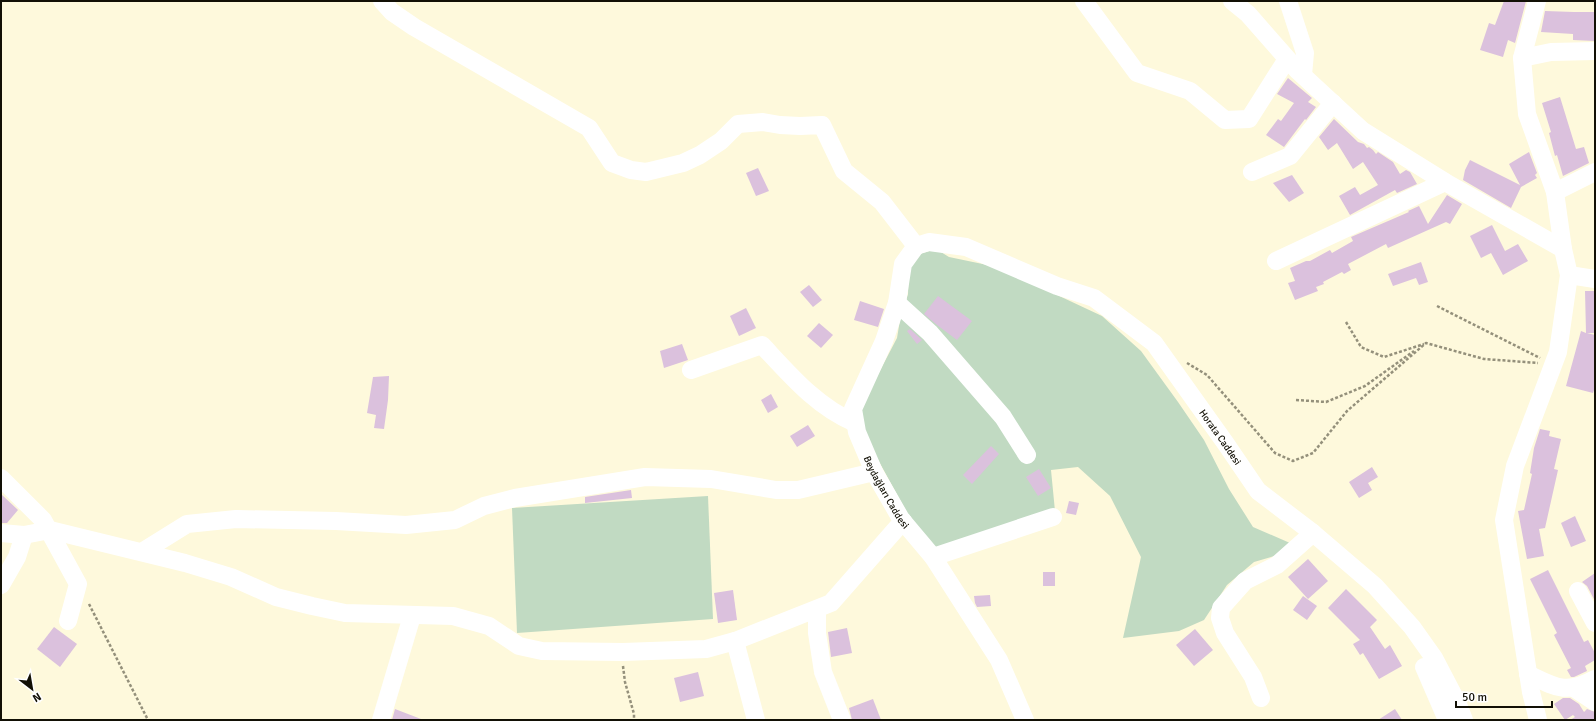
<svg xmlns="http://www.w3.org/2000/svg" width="1596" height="721" font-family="Signika,sans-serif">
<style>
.green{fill:#c1dac2}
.building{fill:#dbc1dd}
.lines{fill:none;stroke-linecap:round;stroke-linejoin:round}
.path{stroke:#94907b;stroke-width:2.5;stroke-dasharray:3 2;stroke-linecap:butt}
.minor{stroke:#fff;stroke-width:18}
.labels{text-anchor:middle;stroke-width:3;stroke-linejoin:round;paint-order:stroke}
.street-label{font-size:10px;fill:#121005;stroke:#fff}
</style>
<rect width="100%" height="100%" fill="#fef9dc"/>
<g class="green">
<path d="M936 249 949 257 997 267 1102 316 1141 351 1178 402 1204 440 1229 489 1253 527 1290 543 1285 553 1254 562 1227 585 1204 620 1179 631 1123 638 1141 557 1110 496 1078 467 1051 470 1055 511 937 549 912 522 864 434 861 407 897 338 900 320 908 294 909 266 916 255Z"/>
<path d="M708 496 713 619 517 633 512 508Z"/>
</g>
<g class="building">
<path d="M1504 1H1526L1515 43 1508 40 1503 57 1480 50 1489 23 1495 25Z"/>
<path d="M1545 11 1574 12H1595V41L1573 40V34L1541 32Z"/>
<path d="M1288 78 1312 98 1308 102 1316 107 1306 120 1305 119 1284 147 1266 135 1278 119 1281 121 1294 103 1277 94Z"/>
<path d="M1560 97 1576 149 1584 147 1589 163 1563 176 1557 155 1555 156 1549 133 1551 132 1542 103Z"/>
<path d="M1334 119 1358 142 1364 144 1367 148 1369 147 1373 150 1376 154 1378 152 1393 162 1400 174 1406 170 1410 172 1417 184 1397 193 1395 190 1350 215 1339 196 1355 187 1360 195 1378 185 1363 162 1353 169 1337 143 1328 150 1319 137Z"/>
<path d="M1529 152 1537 173 1535 175 1537 178 1521 187 1511 208 1463 180 1465 170 1470 160 1520 185 1509 164Z"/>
<path d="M758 168 769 191 756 196 746 173Z"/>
<path d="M1292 175 1304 193 1289 202 1273 183Z"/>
<path d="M1447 195 1462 204 1450 224 1446 222 1388 248 1386 244 1348 264 1351 270 1344 274 1342 272 1323 282 1324 284 1316 287 1318 291 1295 300 1288 283 1295 281 1290 268 1306 261H1310L1330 250 1332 253 1353 241 1351 237 1409 212 1408 211 1419 206 1428 224Z"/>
<path d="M1492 225 1505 251 1518 244 1528 261 1503 275 1491 253 1481 258 1470 236Z"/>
<path d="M1421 262 1428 282 1419 285 1416 278 1393 286 1388 274Z"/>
<path d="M809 285 822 300 813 307 800 292Z"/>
<path d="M1585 291H1595V333H1587L1595 335V387L1593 393 1566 386 1581 331 1586 333Z"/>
<path d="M938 296 972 321 957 340 937 325 924 314Z"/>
<path d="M860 301 884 309 878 327 854 320Z"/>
<path d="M746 308 756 328 739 336 730 316Z"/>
<path d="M819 323 833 335 821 348 807 336Z"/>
<path d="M910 329 922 340 917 344 907 331Z"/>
<path d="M682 344 688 360 664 368 660 351Z"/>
<path d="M389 376 388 400 384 429 374 428 376 415 367 413 373 377Z"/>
<path d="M771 394 778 407 768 413 761 400Z"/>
<path d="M808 425 815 436 797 447 790 436Z"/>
<path d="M1540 429 1550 431 1549 436 1561 439 1554 469 1558 470 1545 528 1539 529 1544 556 1527 559 1518 511 1524 510 1532 474 1530 473 1534 448Z"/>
<path d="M991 446 999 454 972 484 963 475Z"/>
<path d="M1372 467 1378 477 1368 483 1372 490 1359 498 1349 482Z"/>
<path d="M1039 469 1051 488 1038 496 1026 477Z"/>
<path d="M631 490 632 498 585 503V497Z"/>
<path d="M1 494 18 510 7 523H1Z"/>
<path d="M1069 501 1079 503 1076 515 1066 513Z"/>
<path d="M1575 516 1586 541 1571 547 1561 523Z"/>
<path d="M1308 559 1328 581 1308 599 1288 577Z"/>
<path d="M1548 570 1584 642 1588 640 1595 653V660L1585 666 1587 671 1574 677H1571L1567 670 1571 668 1554 635 1557 633 1530 579Z"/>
<rect x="1043" y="572" width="12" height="14"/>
<path d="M1595 573V601L1587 586 1582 582Z"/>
<path d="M1346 589 1377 620 1370 627 1385 649 1390 645 1402 666 1379 679 1363 653 1360 655 1353 644 1360 640 1328 608Z"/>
<path d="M733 590 737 620 718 623 714 593Z"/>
<path d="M990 595 991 606 977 607 975 603 974 596Z"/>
<path d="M1303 596 1317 606 1307 620 1293 610Z"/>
<path d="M54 627 77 644 60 667 37 649Z"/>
<path d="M847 628 852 653 831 657 828 632Z"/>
<path d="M1195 629 1213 650 1194 666 1176 645Z"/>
<path d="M698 672 704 696 680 702 674 678Z"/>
<path d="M1563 698H1570L1579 704 1584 712 1587 709 1595 712V720H1570L1575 717 1573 715 1565 720 1554 704Z"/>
<path d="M873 699 881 720H852L849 708Z"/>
<path d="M395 709 421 719V720H392Z"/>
<path d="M1395 709 1402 720H1378Z"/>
</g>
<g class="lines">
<g class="path">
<path d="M1437 306 1540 358"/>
<path d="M1346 322 1361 347 1384 357 1424 344"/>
<path d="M1187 363 1207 375 1275 453 1293 461 1313 453 1347 411 1426 343 1484 359 1538 363"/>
<path d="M1296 400 1326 402 1365 386 1414 351"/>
<path d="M89 604 148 720"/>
<path d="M623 666 625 682 634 714V720"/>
</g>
<g class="minor">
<path d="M382 1 392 12 414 27 589 128 612 163 631 170 646 172 683 163 700 155 721 141 738 124 763 122 780 125 800 126 822 125 844 171 882 202 916 246"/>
<path d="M1084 1 1137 73 1190 91 1225 120 1249 119 1287 59"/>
<path d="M1232 1 1248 14 1298 71 1363 131 1445 182 1563 249"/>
<path d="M1288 1 1305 53 1303 75"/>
<path d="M1537 1 1522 58 1527 114 1555 192 1563 249 1569 275 1558 352 1515 466 1504 520 1531 692 1538 720"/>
<path d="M1522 58 1551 52 1595 51"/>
<path d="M1252 172 1290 156 1333 103"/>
<path d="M1555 192 1595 172"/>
<path id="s1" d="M916 246 929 242 966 247 1057 286 1094 298 1154 343 1226 444 1258 491 1313 533 1375 586 1412 627 1434 658 1457 702 1464 720"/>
<path id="s2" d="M916 246 903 264 897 303 884 341 853 409 857 432 874 472 901 519 933 557 999 660 1025 720"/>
<path d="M1276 261 1445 182"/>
<path d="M1569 275 1595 279"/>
<path d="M897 303 930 333 1003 417 1027 455"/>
<path d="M691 370 762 345C790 375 817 407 855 423"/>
<path d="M1 478 43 520 78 584 68 621"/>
<path d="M1 533 24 535 50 530 185 563 231 577 276 597 312 606 345 613 453 616 489 626 519 646 542 651 623 652 706 649 735 641 831 603 903 521"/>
<path d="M142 552 187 524 236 519 336 521 406 525 455 520 484 506 515 498 645 477 711 479 776 490H798L874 472"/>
<path d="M933 557 1053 517"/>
<path d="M1 585 17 557 24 535"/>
<path d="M1578 591 1595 623"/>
<path d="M817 609V633L823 672 842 720"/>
<path d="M735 641 756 720"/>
<path d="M1424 667 1447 720"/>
<path d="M1528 674C1555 687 1566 695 1595 679"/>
<path d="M1574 688 1595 702"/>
<path d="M1261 698 1253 677 1225 633 1220 618 1221 608 1245 581 1277 565 1313 533"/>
<path d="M381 720 412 616"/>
</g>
</g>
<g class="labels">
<g class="street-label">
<text dy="4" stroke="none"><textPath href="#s1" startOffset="379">Horata Caddesi</textPath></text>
<text dy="4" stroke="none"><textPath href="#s2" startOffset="267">Beydağları Caddesi</textPath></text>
</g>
</g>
<rect width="1596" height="721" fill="none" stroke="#121005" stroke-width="4"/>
<g transform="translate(32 689) rotate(149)" stroke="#ffffff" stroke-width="3" paint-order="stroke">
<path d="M0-3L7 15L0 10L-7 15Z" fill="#121005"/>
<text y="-6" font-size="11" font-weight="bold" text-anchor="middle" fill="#121005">N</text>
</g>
<path d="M1456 701v6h96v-6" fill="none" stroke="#121005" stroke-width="2"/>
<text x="1462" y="701" font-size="12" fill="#121005" stroke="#ffffff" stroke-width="3" paint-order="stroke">50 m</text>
</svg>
